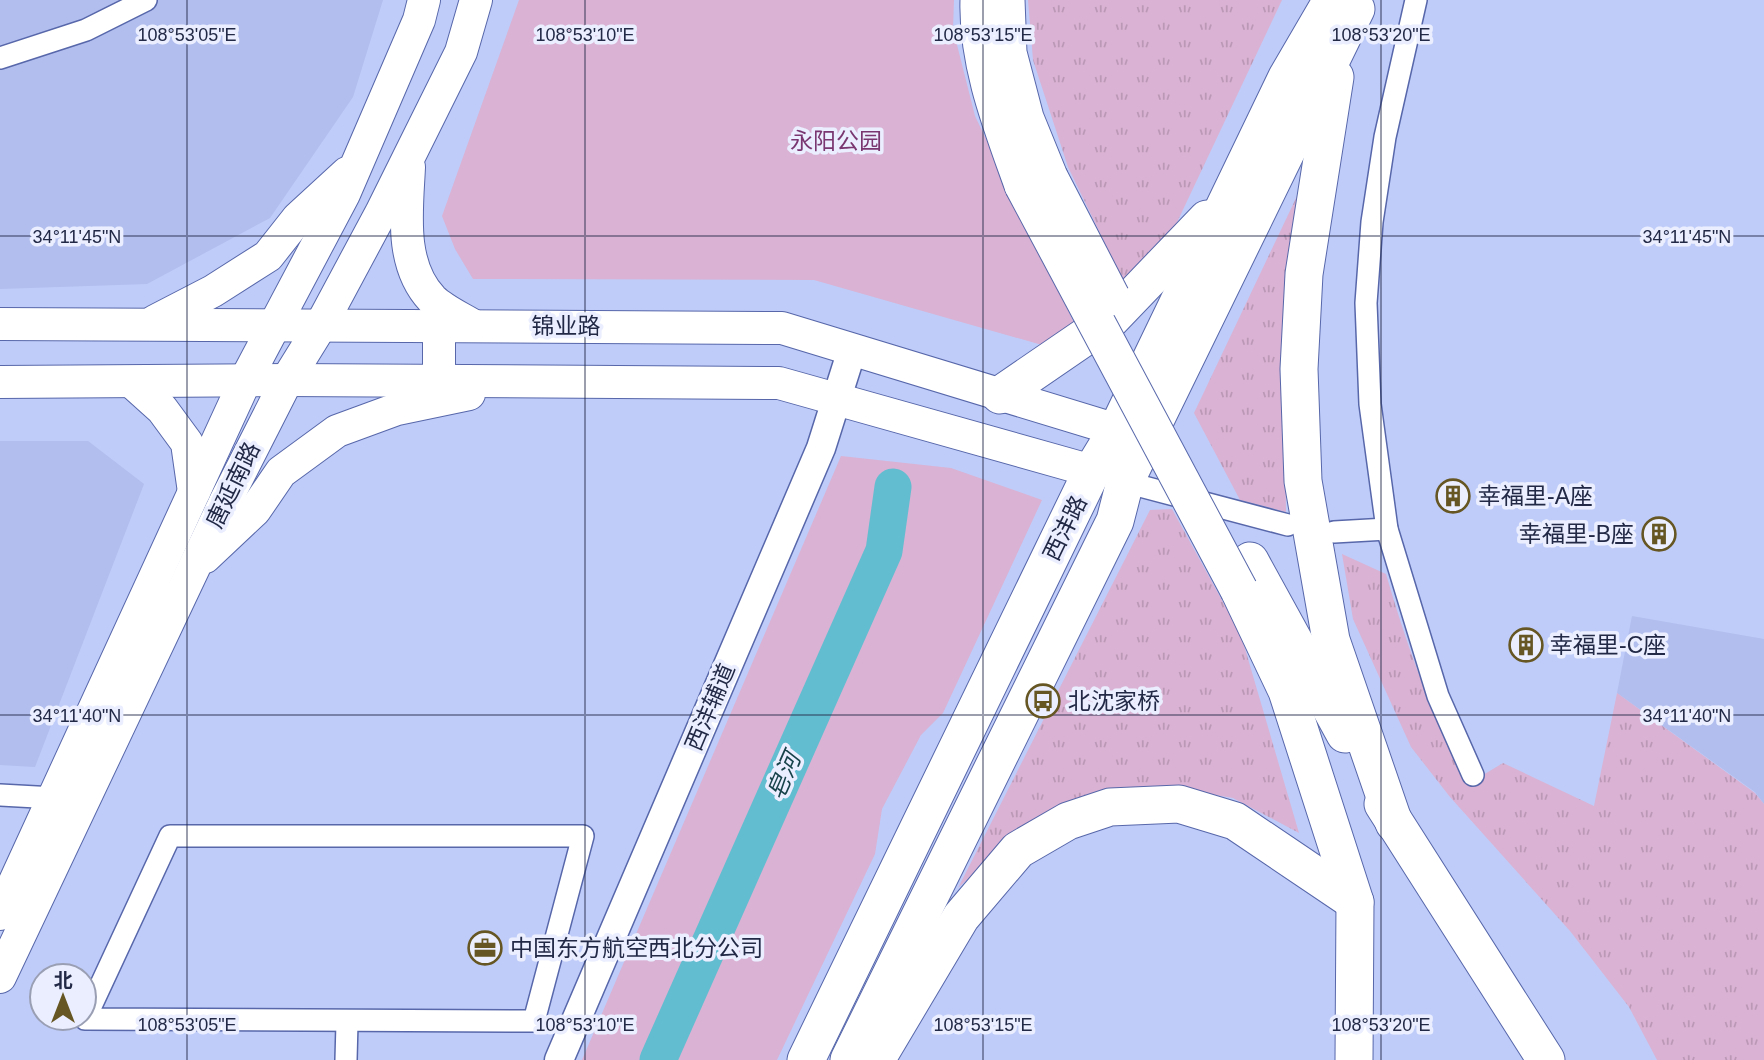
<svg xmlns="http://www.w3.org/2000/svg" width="1764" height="1060" font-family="Arial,'Noto Sans SC',sans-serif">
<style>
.built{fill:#b1beee}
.grass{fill:url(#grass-tufts)}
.park{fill:#dab2d3}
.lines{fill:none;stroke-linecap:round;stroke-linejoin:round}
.river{stroke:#63bdd0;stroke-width:37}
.minor-casing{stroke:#5767aa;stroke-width:24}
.tertiary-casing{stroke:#5767aa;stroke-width:31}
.secondary-casing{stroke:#5767aa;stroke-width:34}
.trunk-casing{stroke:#5767aa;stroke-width:39}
.minor{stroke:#fff;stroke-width:21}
.tertiary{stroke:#fff;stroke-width:28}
.secondary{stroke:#fff;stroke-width:32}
.trunk{stroke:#fff;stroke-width:37}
.trunk-bridge-casing{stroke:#5767aa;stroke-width:39;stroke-linecap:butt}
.trunk-bridge{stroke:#fff;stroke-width:37}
.ticks{fill:none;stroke:#222946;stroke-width:2;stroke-opacity:0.45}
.labels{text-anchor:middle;stroke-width:7;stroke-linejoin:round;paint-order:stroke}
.park-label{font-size:23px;fill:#793670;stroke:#eaeefe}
.street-label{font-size:23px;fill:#222946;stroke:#eaeefe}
.poi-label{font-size:23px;fill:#222946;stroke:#eaeefe;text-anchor:start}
.water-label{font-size:24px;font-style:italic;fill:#19434b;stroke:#eaeefe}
.ticks-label{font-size:18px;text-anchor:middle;fill:#222946;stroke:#eaeefe;stroke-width:7;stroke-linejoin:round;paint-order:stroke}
</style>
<defs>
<pattern id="grass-tufts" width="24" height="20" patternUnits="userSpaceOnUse" patternTransform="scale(1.75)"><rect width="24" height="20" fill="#dab2d3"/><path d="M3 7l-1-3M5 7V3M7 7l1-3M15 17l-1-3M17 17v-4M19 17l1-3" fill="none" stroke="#bb99b6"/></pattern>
</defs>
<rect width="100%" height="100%" fill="#bfccf9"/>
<g class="built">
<path d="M0 0H383L353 97 270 218 147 284 0 289Z"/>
<path d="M0 441H88L144 484 35 767 0 765Z"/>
<path d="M1632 616 1764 639V804L1755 792 1617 693Z"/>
</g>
<g class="grass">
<path d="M1028 0H1282L1172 233 1125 285 1068 167 1033 60Z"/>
<path d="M1297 196 1284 377 1286 512 1240 500 1194 413Z"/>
<path d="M1172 509 1241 635 1299 833 1233 798 1174 788 1095 792 1024 827 958 888 1150 510Z"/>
<path d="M1342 554 1386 574C1407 647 1432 716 1468 784L1503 763 1594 806 1617 693 1755 793 1764 804V1060H1657L1629 1007 1570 931 1450 797 1411 747 1353 619Z"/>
</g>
<g class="park">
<path d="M519 0H954L953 29 975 116 1076 327 1049 347 814 280 473 279 455 249 442 216Z"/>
<path d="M841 456 951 468 1042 500 943 713 921 735 882 809 875 854 777 1060H582Z"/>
</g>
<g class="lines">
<path class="river" d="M658 1060 884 551 893 487"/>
<defs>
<g id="minor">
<path d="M1416 0 1385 137 1372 222 1366 303 1370 404 1387 529 1438 696 1473 775"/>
<path d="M0 58 86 30 146 0"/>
<path d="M1125 482 1288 525"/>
<path d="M1334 532 1387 529"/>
<path d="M0 795 55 798"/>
<path d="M170 836H583L534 1021 85 1019Z"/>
<path d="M346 1060 347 1023"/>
</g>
<path id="tertiary" d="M559 1060 821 448 852 350"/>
<g id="secondary">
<path d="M409 167C407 210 399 264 432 299 443 310 461 318 474 326"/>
<path d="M155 321 213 291 268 256 298 218 347 173"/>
<path d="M0 324 782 328 1117 430"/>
<path d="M439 326V381"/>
<path d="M0 382 287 380 779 383 1092 471"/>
<path d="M132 382 162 409 187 443 194 492"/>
<path d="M205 557 255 510 281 472 337 431 397 409 469 394"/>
<path d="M0 914 245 381 344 194 419 20 424 0"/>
<path d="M0 977 225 502 287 380 321 325 381 213 461 52 476 0"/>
</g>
<g id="trunk">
<path d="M979 0C977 64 1002 126 1023 185"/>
<path d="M1006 0 1008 53 1025 118 1049 177"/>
<path d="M1335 77 1304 274 1299 369 1303 481 1331 640 1394 823"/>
<path d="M1000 395 1111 319 1207 219"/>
<path d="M1250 561 1345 734"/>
<path d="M1239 590 1287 691 1355 902 1354 1060"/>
<path d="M1383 804 1546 1060"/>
<path d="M806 1060 1092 471 1117 430 1287 77 1332 0"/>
<path d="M849 1060 1115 521 1125 482 1356 9"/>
<path d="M876 1060 961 917 1018 850 1068 821 1110 807 1179 804 1235 821 1355 902"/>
</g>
</defs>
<use href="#minor" class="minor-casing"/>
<use href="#tertiary" class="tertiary-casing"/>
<use href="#secondary" class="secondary-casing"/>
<use href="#trunk" class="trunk-casing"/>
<use href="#minor" class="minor"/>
<use href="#tertiary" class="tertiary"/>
<use href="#secondary" class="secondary"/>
<use href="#trunk" class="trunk"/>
<defs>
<g id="trunk-bridge">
<path d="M1049 177 1111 297"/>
<path d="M1023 185 1239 590"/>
</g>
</defs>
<use href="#trunk-bridge" class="trunk-bridge-casing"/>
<use href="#trunk-bridge" class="trunk-bridge"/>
</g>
<path class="ticks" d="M187 0V1060M585 0V1060M983 0V1060M1381 0V1060M0 236H1764M0 715H1764"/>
<defs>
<symbol id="building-ring" viewBox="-11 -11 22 22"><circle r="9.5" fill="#eaeefe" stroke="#665623" stroke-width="1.5"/><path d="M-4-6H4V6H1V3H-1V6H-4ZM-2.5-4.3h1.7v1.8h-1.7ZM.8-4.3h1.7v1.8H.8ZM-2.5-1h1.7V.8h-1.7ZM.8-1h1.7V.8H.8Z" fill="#665623"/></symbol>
<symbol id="bus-ring" viewBox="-11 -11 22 22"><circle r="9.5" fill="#eaeefe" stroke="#665623" stroke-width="1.5"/><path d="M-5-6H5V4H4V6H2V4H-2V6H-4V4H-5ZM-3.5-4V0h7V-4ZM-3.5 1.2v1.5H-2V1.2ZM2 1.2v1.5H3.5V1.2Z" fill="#665623"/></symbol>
<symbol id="office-ring" viewBox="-11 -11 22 22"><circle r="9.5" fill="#eaeefe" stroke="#665623" stroke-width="1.5"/><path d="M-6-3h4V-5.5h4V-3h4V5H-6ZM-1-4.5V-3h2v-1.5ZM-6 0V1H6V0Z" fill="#665623"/></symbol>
</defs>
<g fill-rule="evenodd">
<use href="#building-ring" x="1434" y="477" width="38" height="38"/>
<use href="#building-ring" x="1640" y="515" width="38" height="38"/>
<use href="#building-ring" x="1507" y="626" width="38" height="38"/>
<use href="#bus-ring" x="1024" y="682" width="38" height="38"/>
<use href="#office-ring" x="466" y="929" width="38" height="38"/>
</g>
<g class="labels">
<g class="park-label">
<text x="836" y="149">永阳公园</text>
</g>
<g class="street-label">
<text x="566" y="334">锦业路</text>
<text transform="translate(233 485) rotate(-64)" y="8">唐延南路</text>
<text transform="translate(1065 528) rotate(-64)" y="8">西沣路</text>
<text transform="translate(710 707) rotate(-67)" y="8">西沣辅道</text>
</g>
<g class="poi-label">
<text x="1478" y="504">幸福里-A座</text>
<text x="1634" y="542" text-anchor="end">幸福里-B座</text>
<text x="1550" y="653">幸福里-C座</text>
<text x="1068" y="709">北沈家桥</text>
<text x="510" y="956">中国东方航空西北分公司</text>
</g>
<g class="water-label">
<text transform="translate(784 776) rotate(-66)" y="8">皂河</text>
</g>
</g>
<g class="ticks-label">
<text x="187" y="41">108°53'05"E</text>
<text x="585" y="41">108°53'10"E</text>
<text x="983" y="41">108°53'15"E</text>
<text x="1381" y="41">108°53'20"E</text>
<text x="77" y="243">34°11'45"N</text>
<text x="1687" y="243">34°11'45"N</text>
<text x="77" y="722">34°11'40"N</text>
<text x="1687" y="722">34°11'40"N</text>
<text x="187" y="1031">108°53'05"E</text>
<text x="585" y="1031">108°53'10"E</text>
<text x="983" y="1031">108°53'15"E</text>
<text x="1381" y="1031">108°53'20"E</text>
</g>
<g transform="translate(63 997)"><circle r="33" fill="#eaeefe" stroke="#9a9fb4" stroke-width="2"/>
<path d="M0-5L12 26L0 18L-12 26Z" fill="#665623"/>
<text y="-10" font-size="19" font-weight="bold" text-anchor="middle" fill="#222946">北</text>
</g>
</svg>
